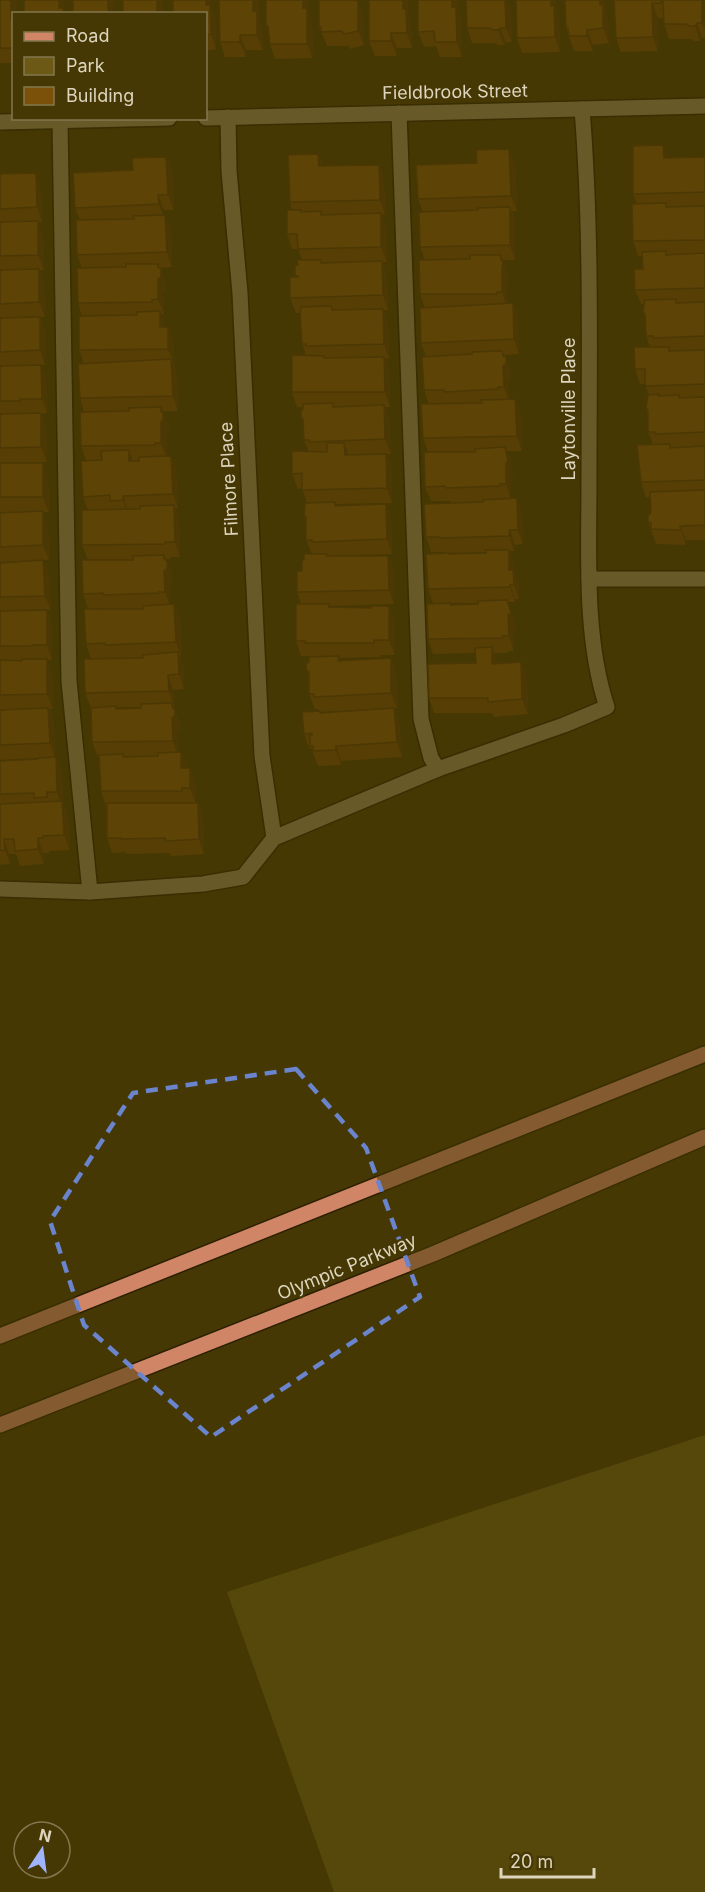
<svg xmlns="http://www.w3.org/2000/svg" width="705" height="1892" font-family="Inter,sans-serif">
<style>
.green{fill:#6c5916}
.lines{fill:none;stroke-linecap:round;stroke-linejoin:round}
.minor-casing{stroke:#2a1f00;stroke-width:18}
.major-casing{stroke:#2a1f00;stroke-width:18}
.minor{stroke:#938455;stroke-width:15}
.major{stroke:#d08666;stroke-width:15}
.wall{fill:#6a4508;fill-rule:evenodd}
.shaded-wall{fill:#563806}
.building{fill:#7b5009;stroke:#563806;stroke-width:1.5}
.marked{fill:none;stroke:#6a84cd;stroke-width:4.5;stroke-dasharray:12 8;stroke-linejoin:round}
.labels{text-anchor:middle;stroke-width:4.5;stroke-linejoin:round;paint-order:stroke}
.street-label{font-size:18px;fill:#ddd5bd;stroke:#463804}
</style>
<rect width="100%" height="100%" fill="#463804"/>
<path class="green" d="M705 1435V1892H334L227 1592Z"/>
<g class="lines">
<defs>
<g id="minor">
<path d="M399 113 421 719 431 758 438 769"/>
<path d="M228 117 229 171 240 293 262 756 274 838"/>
<path d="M206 118 705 106"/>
<path d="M60 121 69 681 90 892"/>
<path d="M0 122 169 118"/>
<path d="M589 579H705"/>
<path d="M0 889 90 892 203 884 243 877 274 838 438 769 564 725 607 707C584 638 589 554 589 481 589 357 592 233 582 109"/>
</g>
<g id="major">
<path d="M0 1336 705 1054"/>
<path d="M0 1425 433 1254 705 1137"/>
</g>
</defs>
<use href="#minor" class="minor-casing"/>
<use href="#major" class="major-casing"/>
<use href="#minor" class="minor"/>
<use href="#major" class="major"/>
</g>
<g class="wall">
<path d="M0 0H17V14H14V63H0Z"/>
<path d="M319 0H359V4L363 16 364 45 350 49 348 46H327L319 27Z"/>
<path d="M418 0H457V9L462 22V57H440L436 46 424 47 418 32Z"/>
<path d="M466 0H506L511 12 512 42H506L504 45H497L496 43H472L467 28Z"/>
<path d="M516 0H556V12L559 20 560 52 522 53 517 38Z"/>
<path d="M614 0H704L705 3V38H702L700 41H694L692 39H669L664 24V18H658V51L621 52 616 38Z"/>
<path d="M212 10 215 19 216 49 206 51V14Z"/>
<path d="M605 10 608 19 609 43 593 45V51H574L566 28Z"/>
<path d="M308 13 312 23 313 58 275 59 270 44 268 31 266 25Z"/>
<path d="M259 15 262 26 263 50H246V57H225L220 42Z"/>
<path d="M409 16 411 24 412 48H397V56H375L369 41Z"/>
<path d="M318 154 323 166 384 180 385 214 381 215 386 228 387 262H382L387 276 388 310H383L388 323 389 358 385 359 390 372V407H385L389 419 391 454H386L392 469V503L336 504 337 506 386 504 391 519 392 554 327 556H388L394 571V604L330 606V607L395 621V655H380V657L339 658 340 661 391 658 396 673 397 708H394L399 722 402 757 341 761V765L318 766 311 748H309L304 734 319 711 318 709H315L309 694V676L307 671 310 657V656H301L296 641 301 604 297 592 304 560 312 554 306 540V521L304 516 307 503 302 488 298 489 292 474 309 452 304 440V424L301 417 303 407H297L292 392 306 355 302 344 300 313H296L290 298 296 277 295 275 298 265 302 260 298 249H292L287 234 292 210 290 202ZM361 710 320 713V712Z"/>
<path d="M166 157 172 172 174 210H164V215L171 230 172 267 159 268 166 284V292L163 294 164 314H161L165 327 174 342 173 363 177 373 178 411H162L169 428 168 435 166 437 167 456H171L176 471 178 508 175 509 179 520 180 557H170L171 559H166L172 575V584L170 586V604H174L180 619 181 657H180L184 667V689L173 690 174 706H173L180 724V730L177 733 178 753 186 768H190L195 782 196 803H198L203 818 204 854 171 856 170 853 127 854 126 852 112 853 107 838 106 806 101 791 100 757H98L92 742 91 708 85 693 91 659 86 644 108 609 107 608 88 609 83 594 133 560H88L82 545 88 510 83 497 102 460H86L81 446 84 412 80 398 84 364 79 350 82 316 78 303 82 268 77 255 80 220 75 208 133 170ZM116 707H141V708L116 709ZM124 756H158L124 757Z"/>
<path d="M705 157V540H686V545L656 544 648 521 651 512 650 497H646L641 482 653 444 648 432V415L646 408 649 395 645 384H640L635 369 650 347 646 336V319L643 312 644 304H641L635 290 643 269 642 256H638L633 241 637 204 633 194 668 158Z"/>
<path d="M515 164 517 211H512L515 221V260H503L509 277 507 285V303H513L518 318 519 354 504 355 511 372V378L508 381 509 399H515L520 413 522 451H507L511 462 513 475 511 478V498L522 513 523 544 515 545 514 551H509L514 564V572L519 584V599H515V602H508L516 627 514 630V651H508V653H494L497 663 527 677 528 714 494 717 492 713H434L429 698 476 663V653L433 654 428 639 451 605 478 604V603H433L428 589 445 553 444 552H431L426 537 451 503 450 501H431L425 487 428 452 423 438 429 404 424 390 426 357 421 343 425 308 420 294 425 260 420 247 423 212 418 199ZM486 552V553L451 554V553Z"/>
<path d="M0 174 41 188 42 222H38L43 235 44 270H39L44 284 45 317H40L45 332V365H41L46 380 47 413 41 414 46 428 47 462 33 463 48 477 49 512H43L48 526 49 560 0 562Z"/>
<path d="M43 560 49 575 51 610H47L52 625V660H47L52 673 53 709H49L54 723 55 757H56L62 772 63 802 68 816 70 850 49 851V853H43L44 864 20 866 16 854H9L10 864 0 865V761L38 759V758L0 760V710L25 709 0 710V563Z"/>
</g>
<g class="shaded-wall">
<path d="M11 0H17V14H14V24L11 18Z"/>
<path d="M59 0H64L65 14H61L59 8Z"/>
<path d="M108 0H113L114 14H108Z"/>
<rect x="157" y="0" width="6" height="14"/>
<path d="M206 0H211L212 10 215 19 216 49 211 34Z"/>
<path d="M253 0H259V15L262 26 263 50 257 35 253 11Z"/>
<path d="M303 0H308V13L312 23 313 58 307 44Z"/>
<path d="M354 0H359V4L363 16 364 45 358 31Z"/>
<path d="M403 0H408L409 16 411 24 412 48 407 33 403 9Z"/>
<path d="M452 0H457V9L462 22V57L457 42Z"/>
<path d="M502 0H506L511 12 512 42 506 28Z"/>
<path d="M551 0H556V12L559 20 560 52 555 37Z"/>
<path d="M600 0H605V10L608 19 609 43 603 28Z"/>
<path d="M700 0H704L705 3V30L702 23Z"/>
<path d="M652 3 658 18V51L653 37Z"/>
<path d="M697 23 702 38 700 41 695 26Z"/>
<path d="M500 28 506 42 504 45 498 30Z"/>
<path d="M587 30 593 45V51L587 36Z"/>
<path d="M391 33 397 48V56L391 41Z"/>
<path d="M240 35 246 50V57L240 42Z"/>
<path d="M663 145 669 160 664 158Z"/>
<path d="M509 149 515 164 517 211 511 196Z"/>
<path d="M318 154 324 169 319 166Z"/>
<path d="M166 157 172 172 174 210 168 195Z"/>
<path d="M379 165 384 180 385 214 380 200Z"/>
<path d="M36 173 41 188 42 222 37 207Z"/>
<path d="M158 195 164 210V219L159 204Z"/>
<path d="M510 207 515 221V260L510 245Z"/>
<path d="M381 213 386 228 387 262 381 247Z"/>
<path d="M165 215 171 230 172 267 167 252Z"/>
<path d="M38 221 43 235 44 270 38 255Z"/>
<path d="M501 255 509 277 507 285V307L502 292Z"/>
<path d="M382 261 387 276 388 310 383 295Z"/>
<path d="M158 264 166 284V292L163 294 164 314 158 299Z"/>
<path d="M39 269 44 284 45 317 39 302Z"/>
<path d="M513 303 518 318 519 354 514 339Z"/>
<path d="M383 309 388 323 389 358 384 344Z"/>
<path d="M160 311 165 326V342L160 327Z"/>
<path d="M40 317 45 332V365L40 350Z"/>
<path d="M168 327 174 342V363L168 349Z"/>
<path d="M502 351 511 372V378L508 381 509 402 504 387Z"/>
<path d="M384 357 390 372V407L385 392Z"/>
<path d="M171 359 177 373 178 411 173 396Z"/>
<path d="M41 365 46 380 47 413 42 399Z"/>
<path d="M515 399 520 413 522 451 517 436Z"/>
<path d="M384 405 389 419 391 454 385 439Z"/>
<path d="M161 407 169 428 168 435 166 437 167 458 161 443Z"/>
<path d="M41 413 46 428 47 462 41 447Z"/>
<path d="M344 443 350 458 345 455Z"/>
<path d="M505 447 511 462 513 475 511 478V499L506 484Z"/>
<path d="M129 450 134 465 129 461Z"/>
<path d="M386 454 392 469V503L387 488Z"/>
<path d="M171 456 176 471 178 508 173 494Z"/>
<path d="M43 463 48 477 49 512 43 497Z"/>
<path d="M123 496 128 511V515L123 500Z"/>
<path d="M517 498 522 513 523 544 518 530Z"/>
<path d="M386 504 391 519 392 554 387 539Z"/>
<path d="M174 505 179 520 180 557 175 542Z"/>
<path d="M43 511 48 526 49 560 43 545Z"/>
<path d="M680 526 686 540V545L681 530Z"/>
<path d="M510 530 515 545 514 551 509 536Z"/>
<path d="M509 550 514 564V572L519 584V599L509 570Z"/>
<path d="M164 555 172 575V584L170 586V606L165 592Z"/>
<path d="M388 556 394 571V604L389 590Z"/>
<path d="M43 560 49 575 51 610 45 596Z"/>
<path d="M510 585 515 599V602L510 587Z"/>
<path d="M507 600 516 627 514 630V651L509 636Z"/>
<path d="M174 604 180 619 181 657 176 642Z"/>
<path d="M389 606 395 621V655L389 640Z"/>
<path d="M47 610 52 625V660L47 645Z"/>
<path d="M492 647 497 662 498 678 492 664Z"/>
<path d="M178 652 184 667V689L179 674Z"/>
<path d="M391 658 396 673 397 708 391 693Z"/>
<path d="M47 659 52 673 53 709 47 694Z"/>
<path d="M521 662 527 677 528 714 522 699Z"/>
<path d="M168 675 173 690 174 706 169 691Z"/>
<path d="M172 703 180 724V730L177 733 178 756 173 741Z"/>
<path d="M48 708 54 723 55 758 50 743Z"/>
<path d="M394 708 399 722 402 757 397 742Z"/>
<path d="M336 746 341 761V765L336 750Z"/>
<path d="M181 752 186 767V783L181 768Z"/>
<path d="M56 757 62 772 63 802 68 816 70 850 64 835 62 806 57 792Z"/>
<path d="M190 768 195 782 196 803 190 788Z"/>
<path d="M198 803 203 818 204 854 199 839Z"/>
<path d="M38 838 43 853 44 864 38 849Z"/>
<path d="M4 839 9 854 10 864 5 850Z"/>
</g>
<g class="building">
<path d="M0 0H11V18H14V48H0Z"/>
<path d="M24 0H59V8H63V14H24Z"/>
<rect x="73" y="0" width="35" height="14"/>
<rect x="123" y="0" width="34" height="14"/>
<path d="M173 0H206V5L210 4 211 34 206 35V14H173Z"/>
<path d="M219 0H253V11H257V35H240V42H220Z"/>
<path d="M266 0H303V8H307V44H270L268 26 266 25Z"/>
<path d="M319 0H354L358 1V31L344 34 342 31 321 32V27H319Z"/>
<path d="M369 0H403V9H406L407 33H391V41H369Z"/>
<path d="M418 0H452V7H456L457 42H435L434 31 418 32Z"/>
<path d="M466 0H505L506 28H500L498 30H492L490 28H467Z"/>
<path d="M516 0H551V6L554 5 555 37 517 38Z"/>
<path d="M565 0H600V5H603V28L587 30V36H569L568 29 566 28Z"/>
<path d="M614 0H661V3H652L653 37 616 38Z"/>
<path d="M663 0H702V23H697L695 26H689L687 24H664Z"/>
<path d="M663 145 664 158 705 157V192L633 194V146Z"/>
<path d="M509 149 511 196 418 199 416 165 477 163 476 150Z"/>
<path d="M318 154 319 166 379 165 380 200 290 202 288 155Z"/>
<path d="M166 157 168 195H158L159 204 75 208 73 173 133 170 132 158Z"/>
<path d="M36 173 37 207 0 209V174Z"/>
<path d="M666 203V207L705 206V240L633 241 632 204Z"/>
<path d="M510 207V245L420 247 419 212 478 210V208Z"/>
<path d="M287 210H301V212L321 211V215L381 213V247L298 249 297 234H287Z"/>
<path d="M165 215 167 252 77 255 76 220 134 219 133 216Z"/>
<path d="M38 221V255L0 256V222Z"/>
<path d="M666 251V255L705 253V288L635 290 634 269H643L642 252Z"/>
<path d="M470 255H501V260L503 262 502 270V292H497V294H420L419 260 470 259Z"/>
<path d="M297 260H321V263L382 261 383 295 290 298V277H299L295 275V266L298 265Z"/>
<path d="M126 264H158V267L161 269V277L158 279V299L152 300V302L78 303 77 268 126 267Z"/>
<path d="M39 269V302L0 304V270Z"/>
<path d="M676 299V303L705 302V336L653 338V336H646L645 314 643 312 645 300Z"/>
<path d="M513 303 514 339 421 343 420 308Z"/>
<path d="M331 306 332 310 383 309 384 344 306 346V344H302L300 315 301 307Z"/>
<path d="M160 311V327H168V349L79 350V316L137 315V312Z"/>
<path d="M40 317V350L0 352V318Z"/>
<path d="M634 347H669V351L705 350V384L645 386V369H635Z"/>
<path d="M502 351 503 356 506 357V363L503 366 504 387H498V389L444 392V390H424L422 357 472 354V352Z"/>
<path d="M292 355 324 356V358L384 357 385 392H292Z"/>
<path d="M171 359 173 396 80 398 78 364Z"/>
<path d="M41 365 42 399H20V401H0V366Z"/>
<path d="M659 394 658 396 679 395V398L705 397V432L655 434V432H648V410L646 408 648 395Z"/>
<path d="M515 399 517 436 423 438 421 404 482 403 481 400Z"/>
<path d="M333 403V407L384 405 385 439 309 442V440H304L303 419 301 417V411L303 408V404Z"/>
<path d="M161 407V411L163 414V420L161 422V443H155V445L81 446 80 412 129 411V408Z"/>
<path d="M41 413V447L0 448V414Z"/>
<path d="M327 443H344L345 455 386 454 387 488 302 490V473L292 474V451L327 452Z"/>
<path d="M670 444V448L705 446V480L641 482 637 445Z"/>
<path d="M505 447 508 461 506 463V484H500V486L446 488 445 486 425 487 424 452H475V449Z"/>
<path d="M129 450V461H139V457L171 456 173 494 123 496V500L110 501V495L83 497 81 461 102 460 101 451Z"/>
<rect x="0" y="463" width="43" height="34"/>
<path d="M705 490V525L680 526 681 530 651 529V523L648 521V516L651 512 650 492Z"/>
<path d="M517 498 518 530H510L509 536 440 538V537H426L424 504 483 502V500Z"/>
<path d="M335 502V506L386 504 387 539 312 542V540H306V517L304 516 305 503Z"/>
<path d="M174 505 175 542H165V544L82 545V510L140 509V506Z"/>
<path d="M43 511V545L0 547V513Z"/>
<path d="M486 550H509V570H513L514 584 510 585V587L428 589 426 554 451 553 450 554 486 553Z"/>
<path d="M304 554H327V556H388L389 590 297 592V571H302V560H304Z"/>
<path d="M164 555V559L167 561V569L164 571 165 592H159V593L103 595V593L83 594 82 560H133V556Z"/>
<path d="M43 560 45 596 0 597V563Z"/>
<path d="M507 600 511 613 508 615 509 636H502V638L428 639 427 604 450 603V605L478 604V601Z"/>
<path d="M174 604 176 642 105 645V643L86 644 84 609H143V606Z"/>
<path d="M296 604H329V607L371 608V606H389V640H374V643H305V641H296Z"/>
<path d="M47 610V645H32L31 646H0V611Z"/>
<path d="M492 647V664L521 662 522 699 488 702V698H429L428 664 476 663 475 648Z"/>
<path d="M178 652 179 674 168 675 169 691 85 693 84 659 143 658V655Z"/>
<path d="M339 656 338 661 391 658V693L314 697V694H309V672L307 671 306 664 309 662V657Z"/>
<path d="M22 659H47V694L0 695V660L22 661Z"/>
<path d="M172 703V707L175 710V715L172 718 173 741 92 742 91 708 116 706V709L141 708V704Z"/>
<path d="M48 708 50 743 0 745V710Z"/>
<path d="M394 708 397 742 336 746V750L313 751V746H310V735H312V733L304 734 302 712 320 711V713Z"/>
<path d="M181 752V768H190V788H182V791H101L99 755 123 754V757L158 756V753Z"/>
<path d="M56 757 57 792H47V797L34 798V793L0 794V761L38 759V758Z"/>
<path d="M62 801 64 835 43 836V838H38V849L15 851 14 839H4L5 850H0V804Z"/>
<path d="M107 803H198L199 839 166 841 165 838 121 839V838H107Z"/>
</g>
<path d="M0 0H705V1892H0ZM296 1069 366 1148 420 1297 211 1437 84 1325 50 1221 133 1093Z" fill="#463804" fill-opacity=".55" fill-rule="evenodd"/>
<path class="marked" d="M296 1069 366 1148 420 1297 211 1437 84 1325 50 1221 133 1093Z"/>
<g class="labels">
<g class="street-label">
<text transform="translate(455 92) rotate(-1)" y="6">Fieldbrook Street</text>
<text transform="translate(569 409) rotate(-90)" y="6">Laytonville Place</text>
<text transform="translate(229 479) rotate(-93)" y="6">Filmore Place</text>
<text transform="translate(347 1267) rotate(-22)" y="6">Olympic Parkway</text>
</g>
</g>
<rect x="12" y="12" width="195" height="108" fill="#463804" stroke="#82774e" stroke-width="1.5"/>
<rect x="24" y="32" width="30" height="9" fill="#d08666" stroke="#82774e" stroke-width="1.5"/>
<text x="66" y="42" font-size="18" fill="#ddd5bd">Road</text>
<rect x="24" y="57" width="30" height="18" fill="#6c5916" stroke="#82774e" stroke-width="1.5"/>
<text x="66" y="72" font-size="18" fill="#ddd5bd">Park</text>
<rect x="24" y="87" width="30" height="18" fill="#7b5009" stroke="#82774e" stroke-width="1.5"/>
<text x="66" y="102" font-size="18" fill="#ddd5bd">Building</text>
<g transform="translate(42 1850) rotate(13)"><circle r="28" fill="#463804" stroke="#82774e" stroke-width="1.5"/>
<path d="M0-4.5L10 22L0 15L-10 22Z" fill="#a0b3fd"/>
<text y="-9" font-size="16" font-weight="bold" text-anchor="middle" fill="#ddd5bd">N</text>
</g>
<path d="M501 1868v9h93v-9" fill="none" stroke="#ddd5bd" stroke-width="3"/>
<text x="510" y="1868" font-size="18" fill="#ddd5bd" stroke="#463804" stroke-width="4.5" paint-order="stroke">20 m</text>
</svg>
